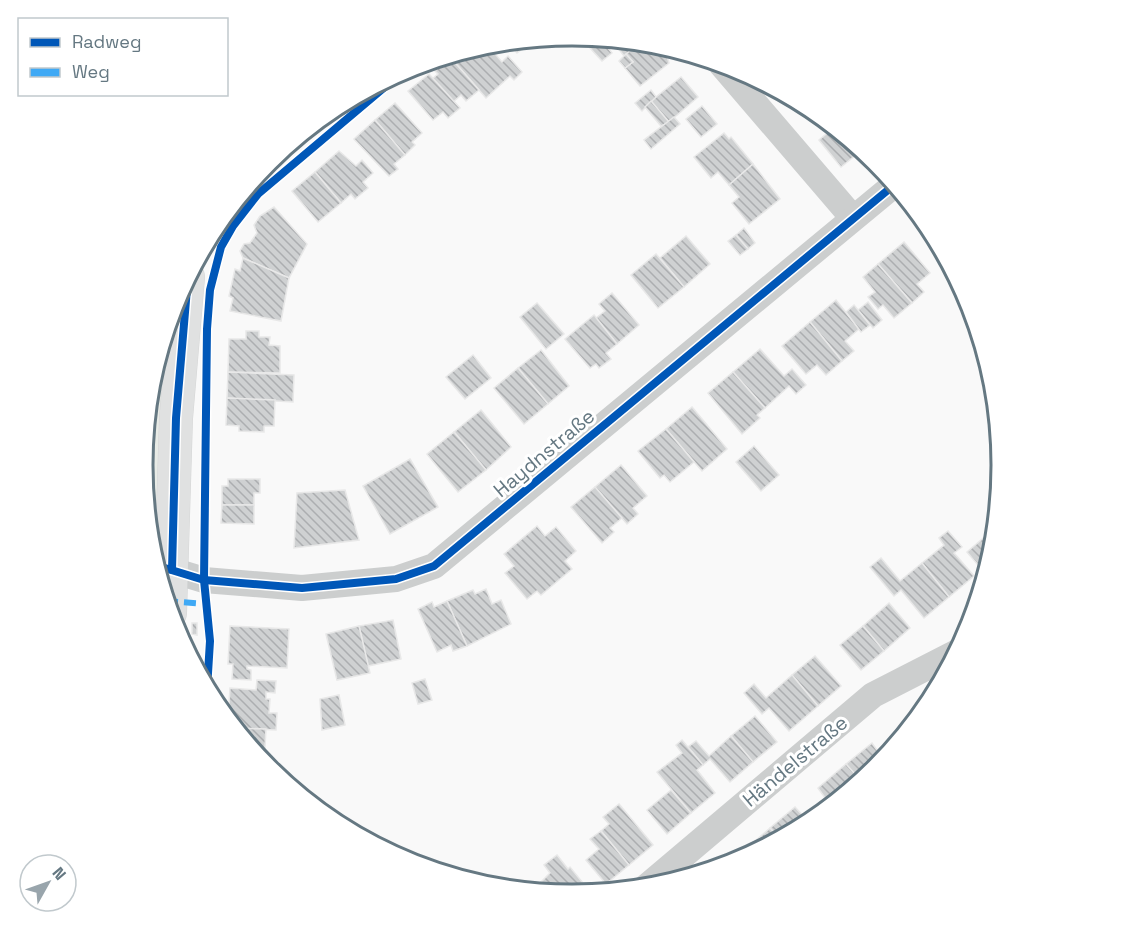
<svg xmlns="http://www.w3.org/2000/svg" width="1144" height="931" font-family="'Space Grotesk',sans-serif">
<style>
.green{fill:#e8ebe6}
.building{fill:url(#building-back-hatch);stroke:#e8e8e8;stroke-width:1.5}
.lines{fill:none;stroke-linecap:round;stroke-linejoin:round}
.secondary-casing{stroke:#d5d6d6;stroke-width:34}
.street{stroke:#cccece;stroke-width:26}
.secondary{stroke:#e0e1e1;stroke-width:33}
.quiet{stroke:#3fa9f5;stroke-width:6;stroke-dasharray:12 6;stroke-linecap:butt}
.cycleway-casing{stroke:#fff;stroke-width:11}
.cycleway{stroke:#0057b8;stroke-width:8}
.labels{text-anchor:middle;stroke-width:6;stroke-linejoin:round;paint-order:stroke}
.street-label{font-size:20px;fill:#657882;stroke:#fff}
.rim{fill:none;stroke:#657882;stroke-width:3}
</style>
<defs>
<pattern id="building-back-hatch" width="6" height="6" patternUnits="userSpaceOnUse" patternTransform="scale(1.5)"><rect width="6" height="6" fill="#cfd1d2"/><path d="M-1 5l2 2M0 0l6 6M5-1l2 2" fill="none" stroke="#acaeb0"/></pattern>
</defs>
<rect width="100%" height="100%" fill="#f9f9f9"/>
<path class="green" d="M165 336 159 505 160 520 148 518C141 450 145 401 165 336Z"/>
<g class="building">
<path d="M601 39 612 53 602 61 590 48Z"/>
<path d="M533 40 517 53 508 42Z"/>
<path d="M626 41 638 45 624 56 618 48Z"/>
<path d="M640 43 654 44 660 52H666L669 63 640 86 625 68 633 62 626 54Z"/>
<path d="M487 45 502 62 508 56 522 72 514 80 510 76 486 98 450 57Z"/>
<path d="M626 54 633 62 625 68 619 61Z"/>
<path d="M450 57 479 90 466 101 461 95 452 103 432 79 438 74 435 71Z"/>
<path d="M429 74 460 108 448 118 443 112 433 120 408 91Z"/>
<path d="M681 77 698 97 669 122 651 101Z"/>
<path d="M651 90 656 97 642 111 635 103Z"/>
<path d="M651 101 669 122 666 124 661 126 645 107Z"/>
<path d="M395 103 422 133 412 142 415 145 405 155 375 120Z"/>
<path d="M702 106 717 124 701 137 686 119Z"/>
<path d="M674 117 680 124 651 149 644 140Z"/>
<path d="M375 120 405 155 394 164 398 169 389 176 354 139Z"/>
<path d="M828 123 862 150 841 167 819 140 832 129Z"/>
<path d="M724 133 729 139 731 137 753 164 729 185 718 172 711 178 694 157Z"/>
<path d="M339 151 356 166 362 160 373 173 363 182 368 188 355 199 351 194 341 203 315 172Z"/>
<path d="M753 164 780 199 749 224 732 203 739 197 729 185Z"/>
<path d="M315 172 341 203 318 222 292 191Z"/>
<path d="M274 207 307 244 289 278 243 258 240 251 244 244 250 243 257 233 254 225 260 216Z"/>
<path d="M927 224 929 227 946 258 921 229Z"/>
<path d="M744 228 755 243 748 249 736 235Z"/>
<path d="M736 235 748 249 740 255 728 241Z"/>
<path d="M686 236 710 264 684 287 660 258Z"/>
<path d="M904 242 930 273 917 284 924 292 912 303 878 264Z"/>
<path d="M656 254 684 287 658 308 631 275Z"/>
<path d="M243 258 289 278 281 321 230 311 233 298 229 296 235 269 240 271Z"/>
<path d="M878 264 912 303 894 318 883 305 878 309 868 297 875 292 863 277Z"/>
<path d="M612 293 639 325 617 344 596 318 605 311 599 304Z"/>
<path d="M836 300 859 329 845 341 854 351 842 361 810 322Z"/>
<path d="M868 302 882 320 873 328 858 310Z"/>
<path d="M537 303 564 334 546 349 520 317Z"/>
<path d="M854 305 870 325 861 332 846 312Z"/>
<path d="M594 315 617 344 606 353 611 359 599 368 596 364 590 368 565 339Z"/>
<path d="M810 322 842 361 826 375 817 365 806 374 782 346Z"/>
<path d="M246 331H259V337H270L269 345 280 346V373L228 372 229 339H246Z"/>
<path d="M760 349 784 376 792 369 806 385 796 394 789 386 765 408 733 372Z"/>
<path d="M541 350 569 386 548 404 518 368Z"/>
<path d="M473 355 491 378 465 399 446 377Z"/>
<path d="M518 368 548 404 524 424 494 388Z"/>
<path d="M228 372 294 375 293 402 227 398Z"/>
<path d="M733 372 765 408 757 415 760 418 742 434 708 393Z"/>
<path d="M227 398 275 400 274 426H264V432L239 431V426L226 425Z"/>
<path d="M692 407 727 449 702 471 666 429Z"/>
<path d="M481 410 511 447 486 470 454 432Z"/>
<path d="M666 429 694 462 670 482 664 475 660 478 638 451Z"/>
<path d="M454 432 486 470 458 492 427 454Z"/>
<path d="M754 446 779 475 761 491 736 462Z"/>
<path d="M410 459 438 507 390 534 363 486Z"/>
<path d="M621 465 647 496 633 508 638 514 627 524 595 487Z"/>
<path d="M228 479H260V493H254V505H222V486H228Z"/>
<path d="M595 487 622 518 610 528 614 532 602 543 571 507Z"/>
<path d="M345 490 359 540 294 548 297 493Z"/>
<path d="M222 505H254V524L221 523Z"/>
<path d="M537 526 545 536 556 527 576 551 565 561 572 569 541 595 537 591 527 599 505 573 514 566 504 554Z"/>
<path d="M995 528 993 550 985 573 967 552Z"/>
<path d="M948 531 962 547 954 553 974 576 949 597 922 563 944 545 939 538Z"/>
<path d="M881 558 900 581 922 563 949 597 924 618 901 590 894 596 870 567Z"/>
<path d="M486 589 492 604 501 600 511 624 467 646 447 601 473 590 475 594Z"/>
<path d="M447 601 467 646 453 651 451 645 437 652 418 609 432 602 434 607Z"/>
<path d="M889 603 910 628 884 651 863 626Z"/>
<path d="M393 620 401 659 368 666 359 626Z"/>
<path d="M192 623H197V635L192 634Z"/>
<path d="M230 626 289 629 287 668 247 666V669L251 670V680L232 679 233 664H228Z"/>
<path d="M359 626 370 673 337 680 326 634Z"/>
<path d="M863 626 884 651 861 670 840 645Z"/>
<path d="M815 656 841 686 818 706 792 675Z"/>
<path d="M792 675 818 706 789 731 769 708 762 714 744 693 754 684 766 698Z"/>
<path d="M425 679 432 700 418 704 412 683Z"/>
<path d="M257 680 276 681 275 693 266 692V699H270L269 713H277L276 730 234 728 228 720 230 688 256 690Z"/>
<path d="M339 695 345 725 322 730 320 699Z"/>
<path d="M755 716 777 742 753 762 731 736Z"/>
<path d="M234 728 266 729 264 764Z"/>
<path d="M731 736 753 762 730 782 710 759 703 765 688 747 696 741 709 756Z"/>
<path d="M682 740 703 765 697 770 715 793 691 813 657 772 682 753 676 745Z"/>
<path d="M893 741 896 745 875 769 861 781 846 764 872 743 879 753Z"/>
<path d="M846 764 861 781 831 806 818 788Z"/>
<path d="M266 766 279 767 278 777 268 769Z"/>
<path d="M671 790 691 813 667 834 647 810Z"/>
<path d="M619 804 653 845 629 865 601 831 609 824 603 817Z"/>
<path d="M795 807 804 817 816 807 822 813 780 839 770 828Z"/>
<path d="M770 828 780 839 751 854 746 849Z"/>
<path d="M601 831 629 865 606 884 586 860 599 849 590 839Z"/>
<path d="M557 855 568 869 570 867 591 893H550L541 882 550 873 544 865Z"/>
<path d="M541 882 550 893 529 891Z"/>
</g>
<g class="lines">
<defs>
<path id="secondary" d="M170 613 176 418 188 277"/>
</defs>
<use href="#secondary" class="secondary-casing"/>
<g class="street">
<path d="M721 64 853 218"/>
<path d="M155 565 204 580 302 588 396 579 434 566 894 185"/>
<path d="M645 888 873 695 957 652"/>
</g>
<use href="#secondary" class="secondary"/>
<path class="quiet" d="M166 601 207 604"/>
<defs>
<g id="cycleway">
<path d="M155 565 204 580 302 588 396 579 434 566 894 185"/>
<path d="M172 570 176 418 188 277"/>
<path d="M207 689 210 641 204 580 207 329 210 290 221 247 233 226 258 194 405 70"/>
</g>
</defs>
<use href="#cycleway" class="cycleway-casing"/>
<use href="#cycleway" class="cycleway"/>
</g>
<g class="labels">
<g class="street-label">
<text transform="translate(544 453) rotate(-40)" y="7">Haydnstraße</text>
<text transform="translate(795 761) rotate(-40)" y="7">Händelstraße</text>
</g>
</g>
<path d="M0 0H1144V931H0ZM153 465a419 419 0 1 1 838 0a419 419 0 1 1-838 0Z" fill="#fff" fill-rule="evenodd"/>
<path class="rim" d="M153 465a419 419 0 1 1 838 0a419 419 0 1 1-838 0Z"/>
<rect x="18" y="18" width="210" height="78" fill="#ffffff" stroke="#c1c9cd" stroke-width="1.5"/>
<rect x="30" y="38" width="30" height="9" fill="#0057b8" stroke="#c1c9cd" stroke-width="1.5"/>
<text x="72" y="48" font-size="18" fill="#657882">Radweg</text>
<rect x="30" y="68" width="30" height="9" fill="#3fa9f5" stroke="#c1c9cd" stroke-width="1.5"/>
<text x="72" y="78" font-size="18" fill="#657882">Weg</text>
<g transform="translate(48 883) rotate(50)"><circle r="28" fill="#ffffff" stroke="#c1c9cd" stroke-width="1.5"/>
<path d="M0-4.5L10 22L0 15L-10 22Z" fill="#99a5ac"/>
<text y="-9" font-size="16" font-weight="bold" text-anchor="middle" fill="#657882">N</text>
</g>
</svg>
